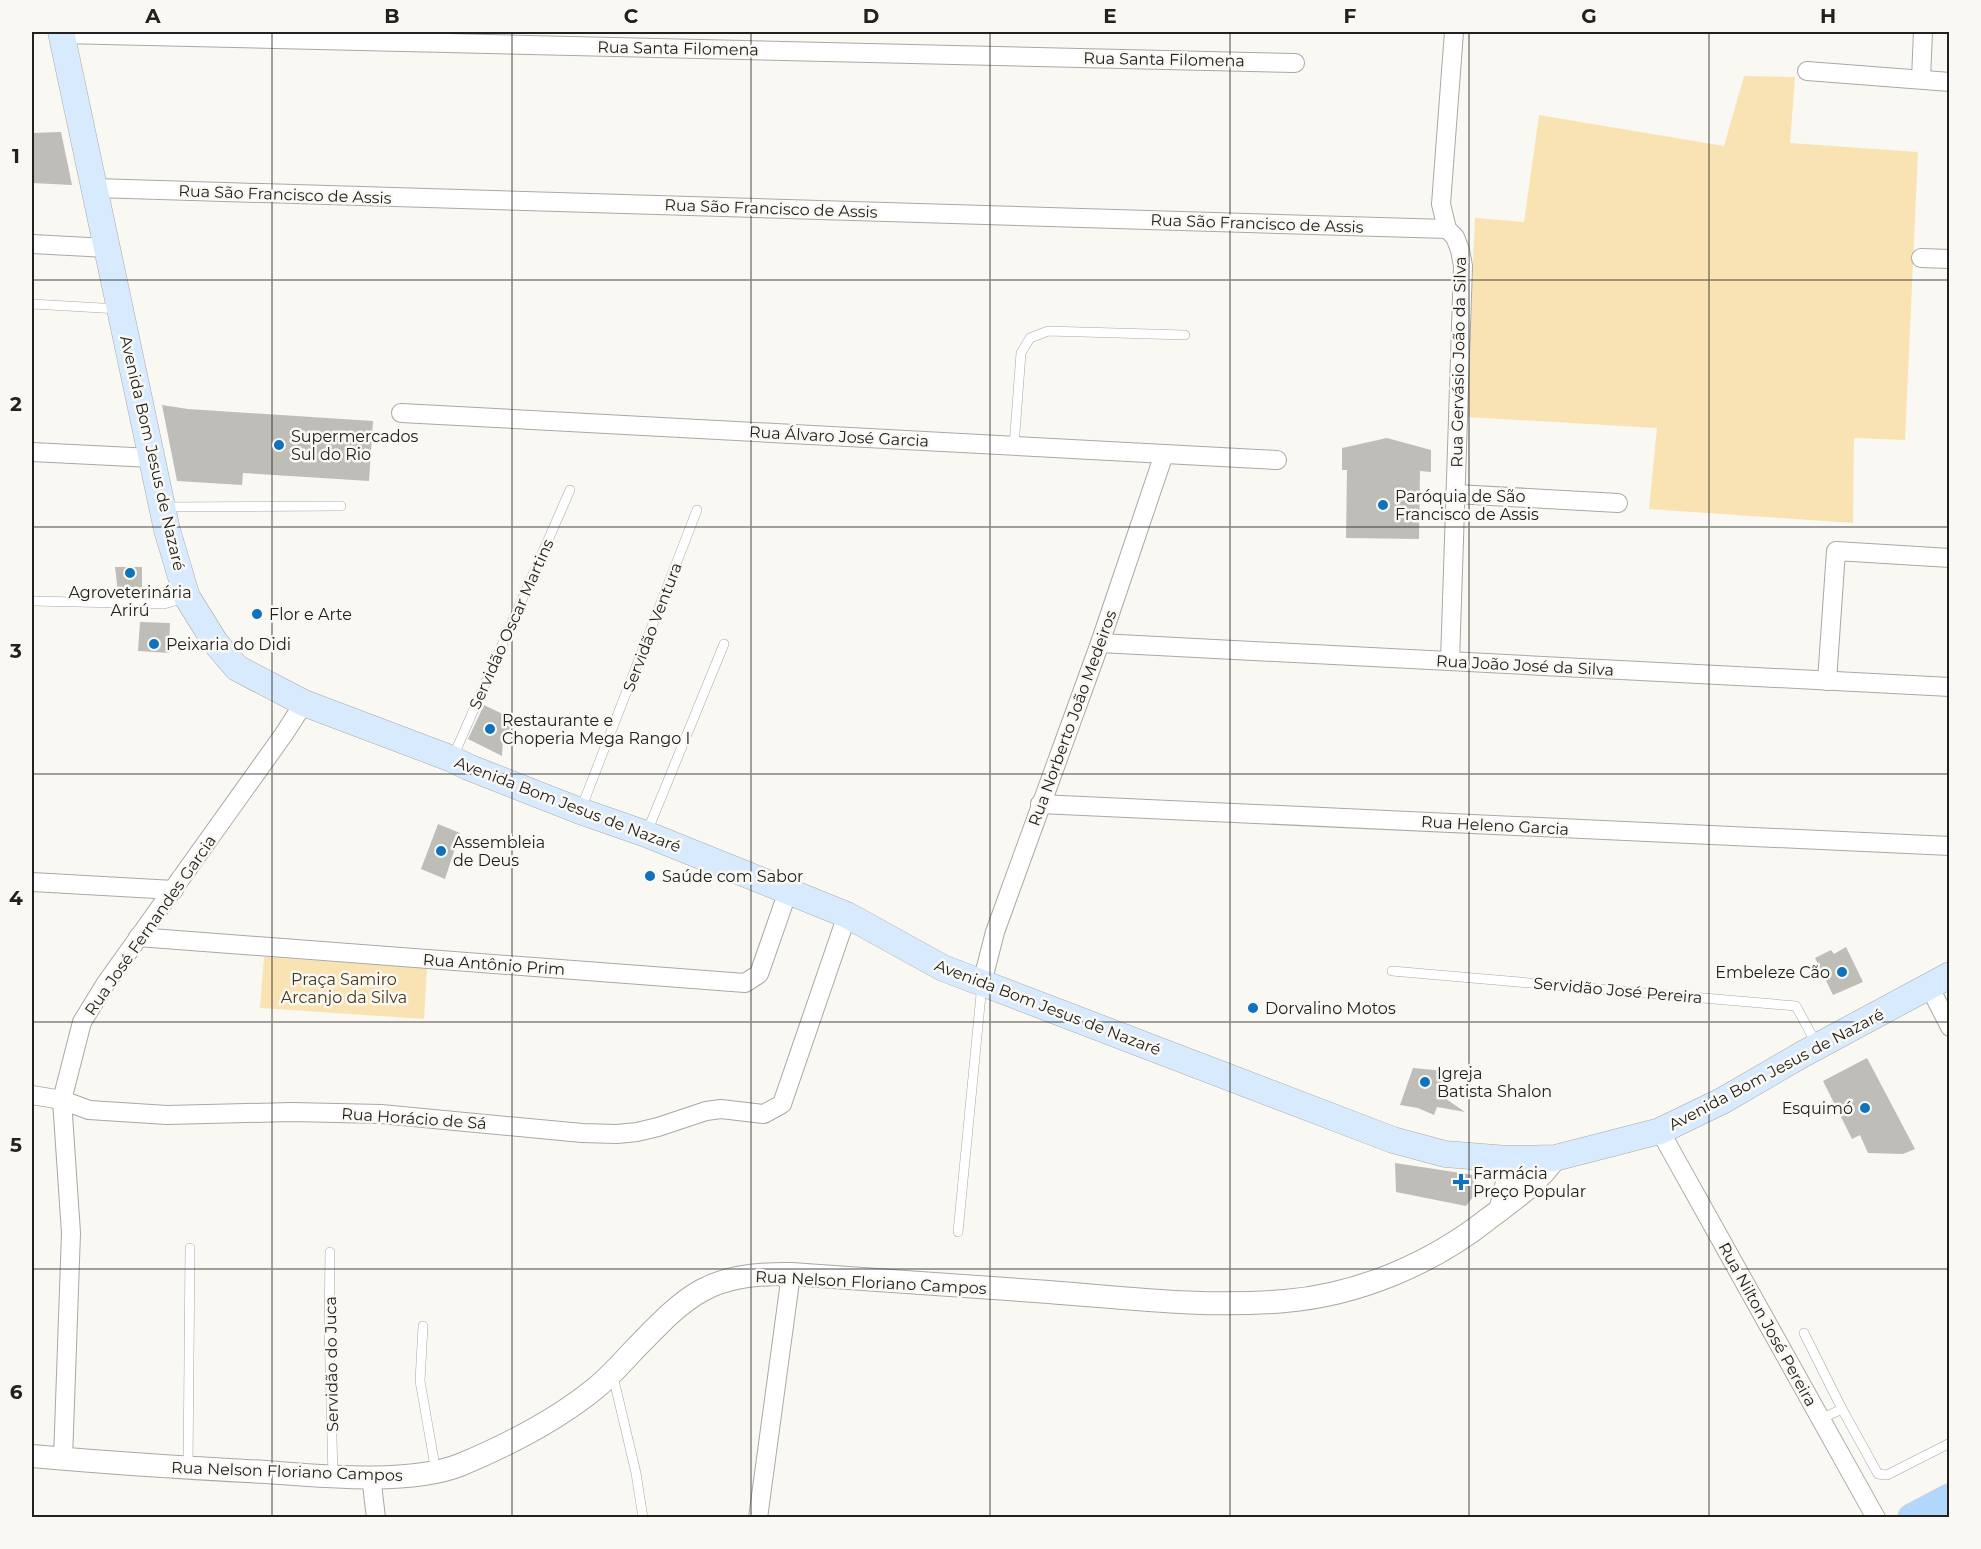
<svg xmlns="http://www.w3.org/2000/svg" width="1981" height="1549" font-family="Montserrat,sans-serif">
<style>
.green{fill:#fae3b3}
.building{fill:#bfbdb8}
.lines{fill:none;stroke-linecap:round;stroke-linejoin:round}
.service-casing{stroke:#aba8a4;stroke-width:10}
.minor-casing{stroke:#aba8a4;stroke-width:20}
.tertiary-casing{stroke:#aba8a4;stroke-width:24}
.secondary-casing{stroke:#aba8a4;stroke-width:27}
.primary-casing{stroke:#d3d3d2;stroke-width:30}
.service{stroke:#fff;stroke-width:9}
.minor{stroke:#fff;stroke-width:18}
.tertiary{stroke:#fff;stroke-width:22}
.secondary{stroke:#d8ebfe;stroke-width:26}
.primary{stroke:#b2d7fc;stroke-width:28}
.grid{fill:none;stroke:#222120;stroke-width:1.5;stroke-opacity:0.55}
.poi-dot{fill:#1071bd;stroke:#faf8f3;stroke-width:2}
.labels{text-anchor:middle;stroke-width:5;stroke-linejoin:round;paint-order:stroke}
.street-label{font-size:16px;fill:#222120;stroke:#faf8f3}
.poi-label{font-size:16px;fill:#222120;stroke:#faf8f3;text-anchor:start}
.park-label{font-size:16px;fill:#463716;stroke:#faf8f3}
.neatline{fill:none;stroke:#222120;stroke-width:2}
.grid-label{font-size:20px;text-anchor:middle;font-weight:bold;fill:#222120}
</style>
<rect width="100%" height="100%" fill="#faf8f3"/>
<g class="green">
<path d="M1744 76 1795 77 1790 143 1918 152 1905 440 1854 438 1853 523 1649 509 1657 428 1466 417 1475 218 1524 222 1539 115 1724 146Z"/>
<path d="M264 957 427 968 424 1019 260 1008Z"/>
</g>
<g class="building">
<path d="M61 132 72 185 32 183V133Z"/>
<path d="M162 405 188 409 373 421 369 481 243 473 242 485 177 481Z"/>
<path d="M1387 438 1431 450V472L1420 471 1419 539 1346 538 1347 470H1342V448Z"/>
<path d="M115 567H142V591L118 592Z"/>
<path d="M140 622 170 623 169 653 138 651Z"/>
<path d="M484 705 515 720 503 739 502 756 468 739Z"/>
<path d="M438 824 460 833 445 879 421 869Z"/>
<path d="M1846 947 1863 982 1833 995 1815 958 1831 950 1834 954Z"/>
<path d="M1867 1058 1915 1149 1903 1154 1868 1153 1860 1135 1852 1139 1823 1081Z"/>
<path d="M1413 1068 1445 1071 1439 1094 1465 1112 1437 1107 1434 1115 1418 1108 1400 1105Z"/>
<path d="M1395 1163 1474 1175 1473 1197 1466 1206 1396 1192Z"/>
</g>
<g class="lines">
<defs>
<g id="service">
<path d="M32 304 119 309"/>
<path d="M1014 446 1021 353 1030 338 1048 331 1185 335"/>
<path d="M164 507 341 506"/>
<path d="M32 601 164 604 185 598"/>
<path d="M453 757 570 490"/>
<path d="M581 809 697 510"/>
<path d="M647 832 724 644"/>
<path d="M1392 971 1796 1006 1817 1045"/>
<path d="M958 1232 982 984"/>
<path d="M330 1252 329 1327 333 1476"/>
<path d="M423 1326 420 1381 436 1472"/>
<path d="M1804 1333 1842 1409"/>
<path d="M613 1376 636 1473 643 1518"/>
<path d="M1821 1419 1842 1409 1878 1474 1887 1475 1950 1443"/>
<path d="M188 1468 190 1248"/>
</g>
<g id="minor">
<path d="M61 34 1295 63"/>
<path d="M1807 71 1950 82"/>
<path d="M1921 79 1923 32"/>
<path d="M95 188 1447 229"/>
<path d="M32 244 107 248"/>
<path d="M1921 258 1950 259"/>
<path d="M401 413 1277 460"/>
<path d="M32 452 152 458"/>
<path d="M1456 494 1618 503"/>
<path d="M1100 643 1950 687"/>
<path d="M1450 661 1463 266 1460 250 1455 237 1447 229 1441 204 1454 32"/>
<path d="M1827 681 1836 551 1950 558"/>
<path d="M1040 804 1950 846"/>
<path d="M32 882 174 890"/>
<path d="M138 937 745 983 759 974 788 891"/>
<path d="M982 983 995 932 1100 643 1164 454"/>
<path d="M1929 986 1950 1027"/>
<path d="M32 1095 62 1100 89 1110 167 1115 292 1112 381 1114 582 1133 617 1134 637 1132 658 1127 706 1111 721 1109 764 1114 782 1104 847 915"/>
<path d="M1660 1131 1876 1518"/>
<path d="M63 1459 71 1233 62 1100 82 1022 106 983 284 734 304 703"/>
<path d="M371 1476 376 1518"/>
<path d="M758 1518 791 1274"/>
</g>
<g id="tertiary">
<path d="M1500 1210C1506 1192 1509 1177 1508 1159"/>
<path d="M32 1456C110 1463 188 1468 266 1472 321 1476 409 1485 460 1465 508 1445 557 1420 597 1387 610 1376 621 1364 632 1352 688 1294 707 1273 791 1274 877 1280 963 1286 1049 1292 1127 1298 1206 1308 1285 1301 1358 1295 1431 1264 1488 1219 1512 1201 1538 1183 1555 1158"/>
</g>
<path id="secondary" d="M61 32 167 530 187 597 215 642 237 668 304 703 452 759 468 767 580 811 646 834 847 915 943 968 1393 1140 1445 1154 1508 1159 1555 1158 1660 1131 1722 1101 1803 1054 1950 975"/>
<path id="primary" d="M1912 1518 1950 1498"/>
</defs>
<use href="#service" class="service-casing"/>
<use href="#minor" class="minor-casing"/>
<use href="#tertiary" class="tertiary-casing"/>
<use href="#secondary" class="secondary-casing"/>
<use href="#primary" class="primary-casing"/>
<use href="#service" class="service"/>
<use href="#minor" class="minor"/>
<use href="#tertiary" class="tertiary"/>
<use href="#secondary" class="secondary"/>
<use href="#primary" class="primary"/>
</g>
<path class="grid" d="M272 32V1518M512 32V1518M751 32V1518M990 32V1518M1230 32V1518M1469 32V1518M1709 32V1518M32 280H1950M32 527H1950M32 774H1950M32 1022H1950M32 1269H1950"/>
<g class="poi-dot">
<circle cx="279" cy="445" r="6"/>
<circle cx="1383" cy="505" r="6"/>
<circle cx="130" cy="573" r="6"/>
<circle cx="257" cy="614" r="6"/>
<circle cx="154" cy="644" r="6"/>
<circle cx="490" cy="729" r="6"/>
<circle cx="441" cy="851" r="6"/>
<circle cx="650" cy="876" r="6"/>
<circle cx="1842" cy="972" r="6"/>
<circle cx="1253" cy="1008" r="6"/>
<circle cx="1425" cy="1082" r="6"/>
<circle cx="1865" cy="1108" r="6"/>
<path d="M1458 1173h6v6h6v6h-6v6h-6v-6h-6v-6h6z"/>
</g>
<g class="labels">
<g class="street-label">
<text transform="translate(678 48) rotate(1)" y="6">Rua Santa Filomena</text>
<text transform="translate(1164 59) rotate(1)" y="6">Rua Santa Filomena</text>
<text transform="translate(285 194) rotate(2)" y="6">Rua São Francisco de Assis</text>
<text transform="translate(771 208) rotate(2)" y="6">Rua São Francisco de Assis</text>
<text transform="translate(1257 223) rotate(2)" y="6">Rua São Francisco de Assis</text>
<text transform="translate(1458 362) rotate(-89)" y="6">Rua Gervásio João da Silva</text>
<text transform="translate(839 436) rotate(3)" y="6">Rua Álvaro José Garcia</text>
<text transform="translate(153 453) rotate(77)" y="6">Avenida Bom Jesus de Nazaré</text>
<text transform="translate(511 624) rotate(-66)" y="6">Servidão Oscar Martins</text>
<text transform="translate(652 627) rotate(-69)" y="6">Servidão Ventura</text>
<text transform="translate(1525 665) rotate(3)" y="6">Rua João José da Silva</text>
<text transform="translate(1072 718) rotate(-70)" y="6">Rua Norberto João Medeiros</text>
<text transform="translate(568 804) rotate(21)" y="6">Avenida Bom Jesus de Nazaré</text>
<text transform="translate(1495 825) rotate(3)" y="6">Rua Heleno Garcia</text>
<text transform="translate(150 925) rotate(-55)" y="6">Rua José Fernandes Garcia</text>
<text transform="translate(494 964) rotate(4)" y="6">Rua Antônio Prim</text>
<text transform="translate(1618 990) rotate(5)" y="6">Servidão José Pereira</text>
<text transform="translate(1048 1007) rotate(21)" y="6">Avenida Bom Jesus de Nazaré</text>
<text transform="translate(1776 1069) rotate(-28)" y="6">Avenida Bom Jesus de Nazaré</text>
<text transform="translate(414 1118) rotate(4)" y="6">Rua Horácio de Sá</text>
<text transform="translate(871 1282) rotate(3)" y="6">Rua Nelson Floriano Campos</text>
<text transform="translate(1768 1324) rotate(61)" y="6">Rua Nilton José Pereira</text>
<text transform="translate(331 1364) rotate(-91)" y="6">Servidão do Juca</text>
<text transform="translate(287 1471) rotate(2)" y="6">Rua Nelson Floriano Campos</text>
</g>
<g class="poi-label">
<text x="291" y="442">Supermercados<tspan x="291" dy="18">Sul do Rio</tspan></text>
<text x="1395" y="502">Paróquia de São<tspan x="1395" dy="18">Francisco de Assis</tspan></text>
<text x="130" y="598" text-anchor="middle">Agroveterinária<tspan x="130" dy="18">Arirú</tspan></text>
<text x="269" y="620">Flor e Arte</text>
<text x="166" y="650">Peixaria do Didi</text>
<text x="502" y="726">Restaurante e<tspan x="502" dy="18">Choperia Mega Rango I</tspan></text>
<text x="453" y="848">Assembleia<tspan x="453" dy="18">de Deus</tspan></text>
<text x="662" y="882">Saúde com Sabor</text>
<text x="1830" y="978" text-anchor="end">Embeleze Cão</text>
<text x="1265" y="1014">Dorvalino Motos</text>
<text x="1437" y="1079">Igreja<tspan x="1437" dy="18">Batista Shalon</tspan></text>
<text x="1853" y="1114" text-anchor="end">Esquimó</text>
<text x="1473" y="1179">Farmácia<tspan x="1473" dy="18">Preço Popular</tspan></text>
</g>
<g class="park-label">
<text x="344" y="985">Praça Samiro<tspan x="344" dy="18">Arcanjo da Silva</tspan></text>
</g>
</g>
<rect width="1981" height="1549" fill="none" stroke="#faf8f3" stroke-width="66"/>
<rect x="33" y="33" width="1915" height="1483" class="neatline"/>
<g class="grid-label">
<text x="153" y="23">A</text>
<text x="392" y="23">B</text>
<text x="631" y="23">C</text>
<text x="871" y="23">D</text>
<text x="1110" y="23">E</text>
<text x="1350" y="23">F</text>
<text x="1589" y="23">G</text>
<text x="1828" y="23">H</text>
<text x="16" y="163">1</text>
<text x="16" y="411">2</text>
<text x="16" y="658">3</text>
<text x="16" y="905">4</text>
<text x="16" y="1152">5</text>
<text x="16" y="1399">6</text>
</g>
</svg>
